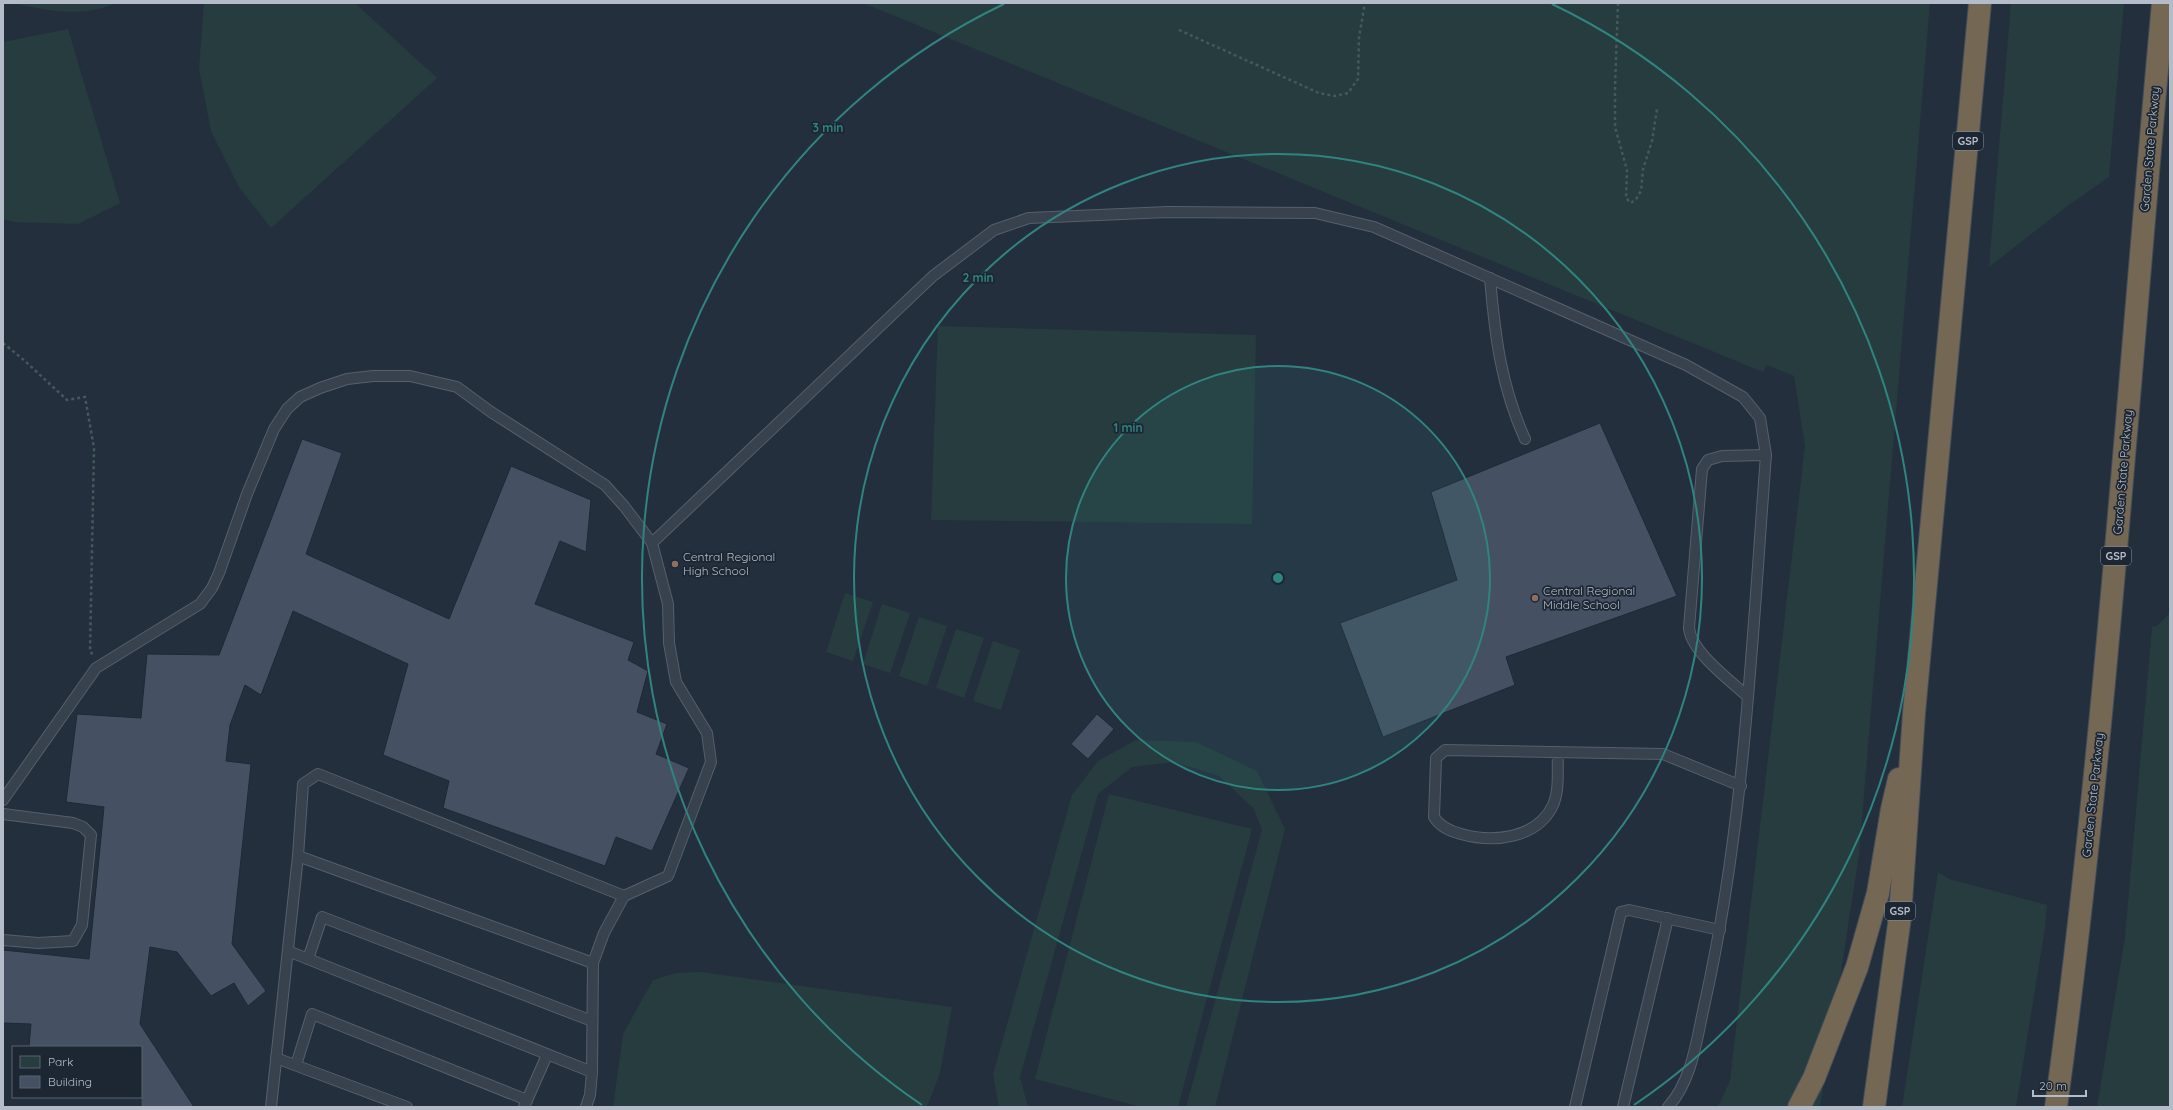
<svg xmlns="http://www.w3.org/2000/svg" width="2173" height="1110" font-family="Quicksand,sans-serif">
<style>
.green{fill:#263c3f}
.building{fill:#455162;stroke:#1f2835}
.lines{fill:none;stroke-linecap:round;stroke-linejoin:round}
.lane-casing{stroke:#565f6c;stroke-width:12}
.highway-casing{stroke:#434c59;stroke-width:24}
.path{stroke:#44595c;stroke-width:2.5;stroke-dasharray:3 3;stroke-linecap:butt}
.lane{stroke:#38414e;stroke-width:10}
.highway{stroke:#746855;stroke-width:22}
.ring{fill:none;stroke:#308480;stroke-width:2}
.education-dot{fill:#8d6e63;stroke:#1d2633;stroke-width:1.5}
.labels{text-anchor:middle;stroke-width:3.5;stroke-linejoin:round;paint-order:stroke}
.shield{fill:#1d2633;stroke:#878f9c;stroke-width:1}
.shield-label{font-size:11px;font-weight:bold;fill:#b4bcc9}
.street-label{font-size:12px;fill:#b4bcc9;stroke:#1d2633}
.poi-label{font-size:12px;fill:#b4bcc9;stroke:#1d2633;text-anchor:start}
.centre{fill:#308480;stroke:#1d2633;stroke-width:2}
.ring-label{font-size:12px;text-anchor:middle;font-weight:bold;fill:#308480;stroke:#1d2633;stroke-width:3.5;stroke-linejoin:round;paint-order:stroke}
</style>
<rect width="100%" height="100%" fill="#242f3e"/>
<g class="green">
<path d="M13 3H116C84 18 46 11 13 3Z"/>
<path d="M204 3H355L437 78 271 228 239 187 211 131 199 69Z"/>
<path d="M863 3H1930L1859 855 1820 1107H1718L1730 1080 1805 446 1794 376 1767 365 1763 372Z"/>
<path d="M2011 3H2124L2109 177 2066 207 1989 267Z"/>
<path d="M68 29 120 203 78 224 14 222 3 219V42Z"/>
<path d="M938 326 1256 335 1252 524 931 520Z"/>
<path d="M845 593 873 602 853 661 826 652Z"/>
<path d="M882 604 910 613 890 673 863 664Z"/>
<path d="M2170 613V1107H2097L2125 937 2152 627 2157 626Z"/>
<path d="M919 617 947 626 927 686 899 676Z"/>
<path d="M956 629 984 638 964 698 936 688Z"/>
<path d="M993 641 1020 650 1001 710 973 701Z"/>
<path d="M1136 740 1196 742 1257 771 1285 829 1215 1107H1186L1262 830 1254 809 1219 776 1174 762 1132 767 1098 794 1020 1077 1028 1107H999L993 1074 1072 795 1098 761Z"/>
<path d="M1109 794 1252 829 1178 1107H1141L1035 1079Z"/>
<path d="M1938 872 1949 879 2047 905 2045 928 2016 1107H1902Z"/>
<path d="M701 972 952 1007 940 1073 927 1107H613L623 1034 653 980 676 973Z"/>
</g>
<g class="building">
<path d="M1600 423 1677 596 1506 657 1515 685 1383 737 1340 623 1457 580 1431 492Z"/>
<path d="M302 439 342 453 306 554 449 619 511 466 591 500 586 552 560 541 535 604 634 642 628 660 648 671 637 712 667 724 656 754 689 768 652 851 616 837 605 866 443 808 449 781 383 755 408 664 293 611 261 695 245 685 230 725 226 761 251 764 232 944 266 991 248 1006 234 983 211 996 177 952 150 947 140 1024 194 1107H141V1047H29L31 1024 3 1023V950L89 959 104 807 66 802 77 714 141 718 147 654 219 655Z"/>
<path d="M1097 714 1114 729 1088 759 1071 744Z"/>
</g>
<g class="lines">
<defs>
<g id="lane">
<path d="M1490 278C1495 336 1501 386 1525 439"/>
<path d="M652 543 933 276 994 230 1029 218 1168 212 1315 213 1374 227 1686 365 1743 397 1760 418 1766 455C1752 638 1745 822 1705 1002 1697 1036 1693 1080 1668 1107"/>
<path d="M1748 697C1730 680 1691 652 1689 628L1702 469 1708 460 1722 456 1766 455"/>
<path d="M1558 753C1557 769 1560 789 1553 805 1537 839 1493 843 1461 834 1450 831 1440 827 1434 817L1436 758 1445 750 1663 754 1741 786"/>
<path d="M3 800 96 668 200 604 212 588 219 573 247 494 274 429 287 409 300 397 320 388 347 379 373 376H410L457 387 491 412 605 485 624 506 652 543 668 604 669 643 676 682 707 733 711 762 668 876 624 896 604 933 593 963 592 1072 590 1095 586 1107"/>
<path d="M3 814 73 823 83 827 91 835 82 925 73 941 38 943 3 940"/>
<path d="M298 856 593 963"/>
<path d="M288 951 592 1072"/>
<path d="M308 959 322 917 592 1021"/>
<path d="M276 1058 407 1107"/>
<path d="M296 1065 312 1014 527 1100"/>
<path d="M271 1107 298 856 303 784 318 774 624 896"/>
<path d="M524 1107 547 1055"/>
<path d="M1575 1107 1621 912 1629 910 1720 930"/>
<path d="M1623 1107 1668 918"/>
</g>
<g id="highway">
<path d="M1799 1107 1814 1078 1857 967 1878 893 1892 809 1899 779"/>
<path d="M1874 1107 1900 917 1914 713 1980 3"/>
<path d="M2056 1107C2106 741 2129 371 2163 3"/>
</g>
</defs>
<use href="#lane" class="lane-casing"/>
<use href="#highway" class="highway-casing"/>
<g class="path">
<path d="M1618 3 1615 87V127L1627 170 1626 198 1631 203 1636 199 1641 191 1643 169 1652 141 1657 109"/>
<path d="M1179 30 1319 93 1335 96 1348 93 1358 79 1359 37 1365 3"/>
<path d="M3 343 25 361 67 400 85 397 94 448 90 651 93 655"/>
</g>
<use href="#lane" class="lane"/>
<use href="#highway" class="highway"/>
</g>
<circle cx="1278" cy="578" r="212" fill="#308480" fill-opacity=".12"/>
<g class="ring">
<circle cx="1278" cy="578" r="212"/>
<circle cx="1278" cy="578" r="424"/>
<path d="M922 1105A636 636 0 0 1 1004 4M1552 4A636 636 0 0 1 1634 1105"/>
</g>
<g class="education-dot">
<circle cx="675" cy="564" r="4"/>
<circle cx="1535" cy="598" r="4"/>
</g>
<g class="labels">
<g class="shield">
<rect x="1953" y="132" width="30" height="18" rx="3"/>
<rect x="2101" y="547" width="30" height="18" rx="3"/>
<rect x="1885" y="902" width="30" height="18" rx="3"/>
</g>
<g class="shield-label">
<text x="1968" y="145">GSP</text>
<text x="2116" y="560">GSP</text>
<text x="1900" y="915">GSP</text>
</g>
<g class="street-label">
<text transform="translate(2150 149) rotate(-85)" y="4">Garden State Parkway</text>
<text transform="translate(2123 472) rotate(-85)" y="4">Garden State Parkway</text>
<text transform="translate(2093 795) rotate(-84)" y="4">Garden State Parkway</text>
</g>
<g class="poi-label">
<text x="683" y="561">Central Regional<tspan x="683" dy="14">High School</tspan></text>
<text x="1543" y="595">Central Regional<tspan x="1543" dy="14">Middle School</tspan></text>
</g>
</g>
<circle cx="1278" cy="578" r="6" class="centre"/>
<g class="ring-label">
<text x="828" y="132">3 min</text>
<text x="978" y="282">2 min</text>
<text x="1128" y="432">1 min</text>
</g>
<rect width="2173" height="1110" fill="none" stroke="#b4bcc9" stroke-width="8"/>
<rect x="12" y="1046" width="130" height="52" fill="#1d2633" stroke="#59626f"/>
<rect x="20" y="1056" width="20" height="12" fill="#263c3f" stroke="#59626f"/>
<text x="48" y="1066" font-size="12" fill="#b4bcc9">Park</text>
<rect x="20" y="1076" width="20" height="12" fill="#455162" stroke="#59626f"/>
<text x="48" y="1086" font-size="12" fill="#b4bcc9">Building</text>
<path d="M2033 1090v6h53v-6" fill="none" stroke="#b4bcc9" stroke-width="2"/>
<text x="2039" y="1090" font-size="12" fill="#b4bcc9" stroke="#1d2633" stroke-width="3" paint-order="stroke">20 m</text>
</svg>
